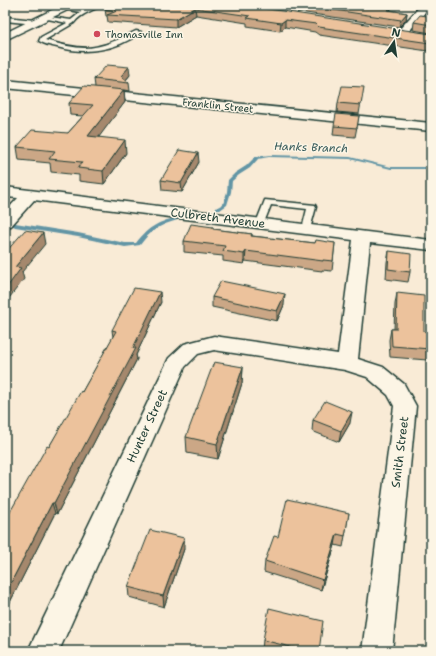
<svg xmlns="http://www.w3.org/2000/svg" width="436" height="656" font-family="'Shantell Sans',sans-serif">
<style>
.lines{fill:none;stroke-linecap:round;stroke-linejoin:round}
.stream{fill:#6295a5;fill-rule:evenodd}
.lane-casing{stroke:#1f3d34;stroke-width:3}
.street-casing{stroke:#1f3d34;stroke-width:3}
.secondary-casing{stroke:#1f3d34;stroke-width:3}
.lane{fill:#fcf5e5;fill-rule:evenodd}
.street{fill:#fcf5e5;fill-rule:evenodd}
.secondary{fill:#fcf5e5;fill-rule:evenodd}
.wall{fill:#cba786;stroke:#1f3d34}
.shaded-wall{fill:#a5886d;stroke:#1f3d34}
.building{fill:#ecc29c;stroke:#1f3d34}
.poi-dot{fill:#d1495b;stroke:#fcf5e5;stroke-width:1.5}
.labels{text-anchor:middle;stroke-width:3;stroke-linejoin:round;paint-order:stroke}
.far-poi-label{font-size:10px;fill:#1f3d34;stroke:#fcf5e5;text-anchor:start}
.far-street-label{font-size:10px;fill:#1f3d34;stroke:#fcf5e5}
.far-water-label{font-size:11px;font-style:italic;fill:#355a5a;stroke:#fcf5e5}
.street-label{font-size:12px;fill:#1f3d34;stroke:#fcf5e5}
</style>
<rect width="100%" height="100%" fill="#f9ebd6"/>
<filter id="ink" filterUnits="userSpaceOnUse"><feTurbulence type="fractalNoise" baseFrequency=".025" numOctaves="2"/><feDisplacementMap in="SourceGraphic" scale="8" xChannelSelector="R" yChannelSelector="G"/><feConvolveMatrix kernelMatrix="1 2 1 2 8 2 1 2 1" color-interpolation-filters="sRGB"/></filter>
<g filter="url(#ink)">
<g class="lines">
<g class="stream">
<path d="M269 155 350 157 391 167H431V169H391L350 159 269 157 258 159 250 168 239 175 232 181 231 192 227 205 220 210H216V208L223 204 227 192 228 180 235 173 246 166 255 157Z"/>
<path d="M179 217H181V219C162 224 152 229 140 245L125 247 78 237 15 227 12 225 15 223 78 233 125 243H136C149 226 160 221 179 217Z"/>
</g>
<defs>
<g id="lane">
<path d="M96 5H102C93 11 81 13 74 23L45 40C88 53 97 50 136 31L141 32C116 51 86 55 57 47 51 46 44 44 39 41L41 37 67 23 43 18V16L71 20 81 12 62 9V7L85 9Z"/>
<path d="M5 17 35 20 38 22 35 24 5 21Z"/>
<path d="M265 200 315 205 316 207 310 229 306 232 302 229 307 209 271 205 263 225H257L256 223Z"/>
</g>
<g id="street">
<path d="M256 5H267L258 12H252L250 10Z"/>
<path d="M421 5H431L406 35H398L397 33 398 31Z"/>
<path d="M5 80 431 123V131L5 88Z"/>
<path d="M5 187 431 240V250L370 243 358 359 383 367 404 384 416 406 392 651H362L394 406 388 395 367 377 345 370 214 350 198 354 185 367 59 651H28L169 358 184 344 214 336 338 354 353 240 34 200 11 226 5 227V212L18 198 5 197Z"/>
</g>
<path id="secondary" d="M62 5H75L74 7 5 40V33Z"/>
</defs>
<use href="#lane" class="lane-casing"/>
<use href="#street" class="street-casing"/>
<use href="#secondary" class="secondary-casing"/>
<use href="#lane" class="lane"/>
<use href="#street" class="street"/>
<use href="#secondary" class="secondary"/>
</g>
<g class="wall">
<path d="M186 5 431 34V48L428 51 319 35 315 32 285 27 280 31 247 26V23L196 15 176 27 108 22 107 16H106L105 9Z"/>
<path d="M253 5H395L390 10 407 13 406 20 399 27Z"/>
<path d="M431 11V33L413 30 414 22 427 16Z"/>
<path d="M130 75 126 80 129 83 130 91 124 90 125 102 98 137 126 153 104 184 79 181V175L51 172 50 163 19 160 17 147 68 133 83 116 70 115 69 103 95 87 94 79Z"/>
<path d="M362 96 359 114 337 112 338 103Z"/>
<path d="M359 116 355 137 333 135 334 126Z"/>
<path d="M199 162 182 192 162 190 161 180Z"/>
<path d="M430 196H431V221H427L428 205Z"/>
<path d="M213 227V229L252 234V236L315 243H335L332 271 322 270V271L245 261 244 264 223 261V256L184 252V241Z"/>
<path d="M389 251 410 272 408 282 386 279 387 262Z"/>
<path d="M397 293 424 331 430 349 427 360 390 357 389 340 391 329H394L395 304Z"/>
<path d="M212 297 284 305 277 321 212 307Z"/>
<path d="M161 302 136 355 137 359 57 514 55 513 5 612V521L49 447 82 392 113 337 112 330Z"/>
<path d="M243 367 242 383 218 459 187 453 186 437Z"/>
<path d="M313 420 350 423 339 442 312 431Z"/>
<path d="M349 513 343 547 335 545 321 590 264 572 265 561 278 537Z"/>
<path d="M184 549 164 607 129 597 128 587Z"/>
<path d="M431 619V651H428L429 624Z"/>
<path d="M263 640 319 651H265L262 650Z"/>
</g>
<g class="shaded-wall">
<path d="M388 5H395L390 10 389 15 386 7Z"/>
<path d="M195 8 196 15 176 27V19Z"/>
<path d="M407 13 406 20 399 27 401 20Z"/>
<path d="M285 20V27L280 31 281 23Z"/>
<path d="M431 42V48L428 51 430 43Z"/>
<path d="M129 67 130 75 124 82 121 76Z"/>
<path d="M124 90 125 102 90 149 88 136Z"/>
<path d="M125 140 126 153 104 184 103 171Z"/>
<path d="M198 153 199 162 182 192 181 183Z"/>
<path d="M43 233 45 244 22 272 24 279 6 302 5 298V290L15 267Z"/>
<path d="M246 251 245 261 244 264V254Z"/>
<path d="M160 292 161 302 136 355 137 359 57 514 54 503Z"/>
<path d="M285 294 284 305 277 321V311Z"/>
<path d="M243 367 242 383 218 459 217 444Z"/>
<path d="M352 412 350 423 339 442 341 431Z"/>
<path d="M52 503 55 513 5 612V594Z"/>
<path d="M337 534 335 545 321 590 323 580Z"/>
<path d="M184 538V549L164 607 163 596Z"/>
</g>
<g class="building">
<path d="M112 5H186L191 6 192 5H242L431 34V42L430 43 319 27 316 24 285 20 281 23 247 18 250 16 195 8 176 19 107 15 117 11 105 9Z"/>
<path d="M301 5H388L386 7 390 8 388 10 407 13 401 20Z"/>
<path d="M431 11V25L414 22 420 15 427 16Z"/>
<path d="M107 65 129 67 121 76 129 83 94 79Z"/>
<path d="M84 86 124 90 88 136 125 140 103 171 78 168 82 162 49 159 55 151 17 147 32 130 68 133 93 105 69 103Z"/>
<path d="M342 86 364 87 361 105 338 103Z"/>
<path d="M336 114 359 116 357 128 334 126Z"/>
<path d="M179 150 198 153 181 183 161 180Z"/>
<rect x="430" y="196" width="1" height="15"/>
<path d="M191 224 213 227V229L252 234 251 236 315 243 316 240 335 243 333 261 323 260V261L246 251 244 254 223 251 225 246 184 241Z"/>
<path d="M25 230 43 233 15 267 21 268 5 290V253Z"/>
<path d="M389 251 411 254 410 272 388 269Z"/>
<path d="M221 281 285 294 277 311 212 297Z"/>
<path d="M134 288 160 292 133 348H136L54 503H52L5 594V521L47 446 49 447 81 391 82 392 116 331 112 330Z"/>
<path d="M397 293 424 296V331L427 332 430 349 392 346 391 329H396Z"/>
<path d="M214 362 243 367 217 444 186 437Z"/>
<path d="M325 401 352 412 341 431 313 420Z"/>
<path d="M287 499 349 513 345 536 337 534 323 580 265 561 274 536 278 537Z"/>
<path d="M150 530 184 538 163 596 128 587Z"/>
<path d="M269 608 323 621 319 651H306L263 640Z"/>
</g>
</g>
<circle class="poi-dot" cx="97" cy="34" r="4"/>
<g class="labels">
<g class="far-poi-label">
<text x="105" y="38">Thomasville Inn</text>
</g>
<g class="far-street-label">
<text transform="translate(218 105) rotate(6)" y="4">Franklin Street</text>
</g>
<g class="far-water-label">
<text transform="translate(311 147) rotate(2)" y="4">Hanks Branch</text>
</g>
<g class="street-label">
<text transform="translate(218 218) rotate(7)" y="4">Culbreth Avenue</text>
<text transform="translate(147 426) rotate(-65)" y="4">Hunter Street</text>
<text transform="translate(400 452) rotate(-83)" y="4">Smith Street</text>
</g>
</g>
<rect width="436" height="656" fill="none" stroke="#fcf5e5" stroke-width="20"/>
<rect x="10" y="10" width="416" height="636" fill="none" stroke="#1f3d34" stroke-width="1.5" filter="url(#ink)"/>
<g transform="translate(394 42) rotate(13)" stroke="#fcf5e5" stroke-width="3" paint-order="stroke">
<path d="M0-3L7 15L0 10L-7 15Z" fill="#1f3d34"/>
<text y="-6" font-size="11" font-weight="bold" text-anchor="middle" fill="#1f3d34">N</text>
</g>
</svg>
